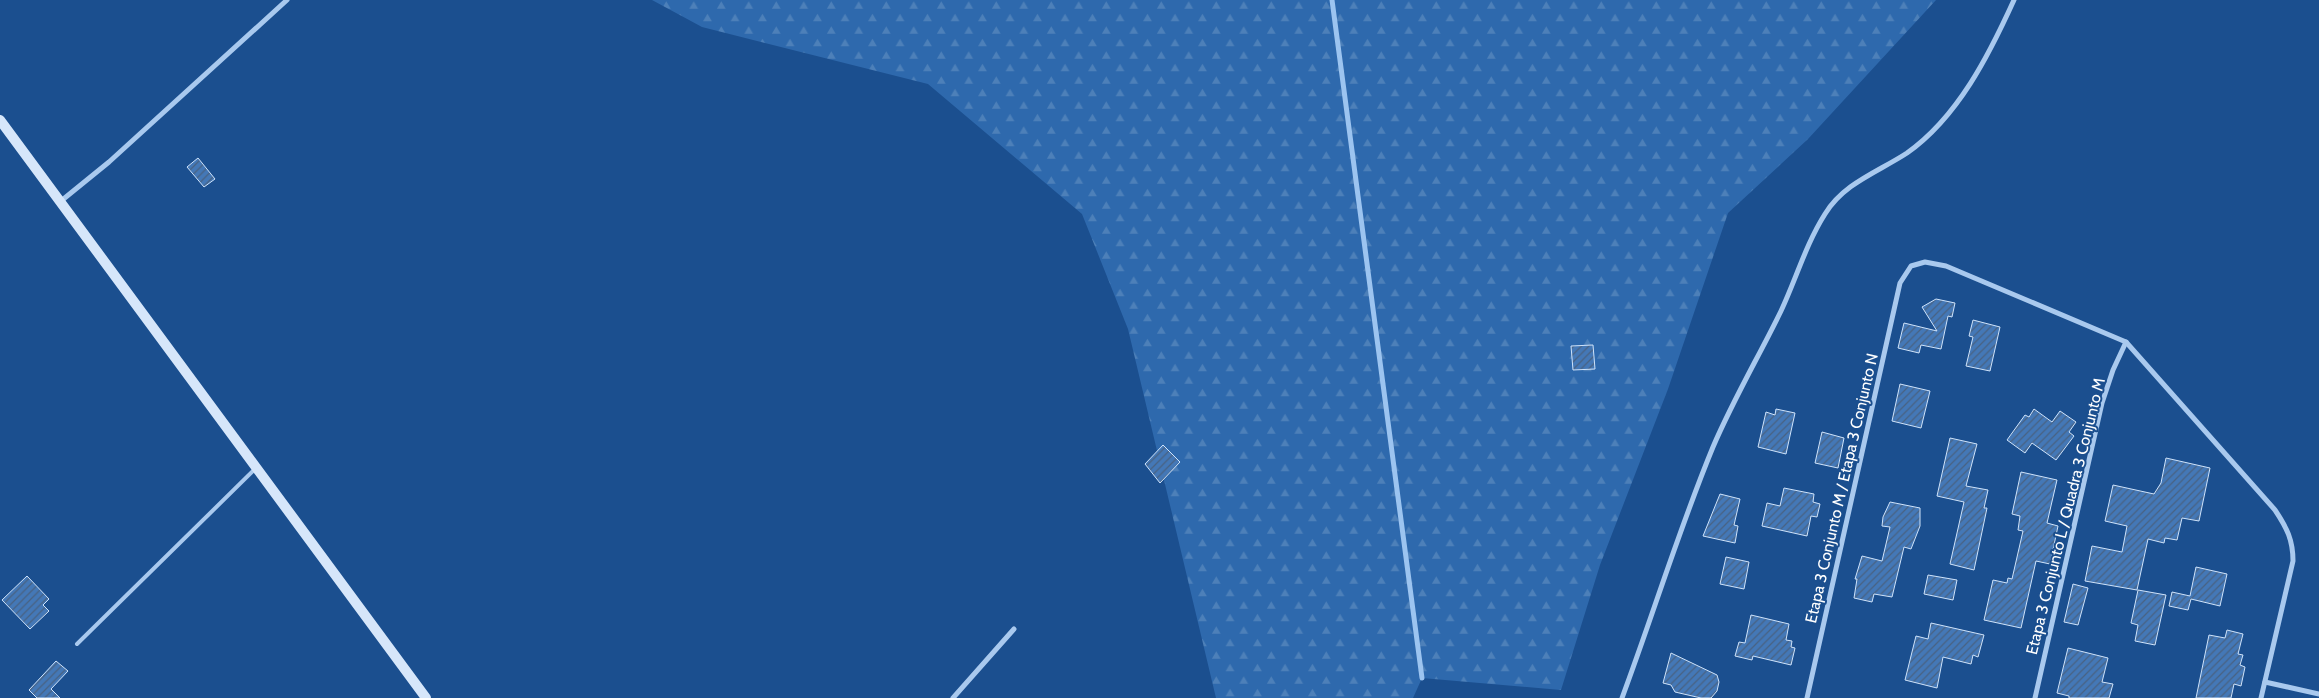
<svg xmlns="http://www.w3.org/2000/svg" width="2319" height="698" font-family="Cabin,sans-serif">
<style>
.forest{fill:url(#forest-firs)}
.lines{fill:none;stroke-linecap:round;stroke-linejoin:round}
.stream{stroke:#9cc4f0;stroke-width:5}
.building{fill:url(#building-hatch);stroke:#cfe3fa}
.lane{stroke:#a9c9ee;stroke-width:4}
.street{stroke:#a9c9ee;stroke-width:5}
.secondary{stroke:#d6e6fa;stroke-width:10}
.labels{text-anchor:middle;stroke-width:4;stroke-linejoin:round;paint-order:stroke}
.street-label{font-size:16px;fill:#fff;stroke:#1b4f8f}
</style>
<defs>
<pattern id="forest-firs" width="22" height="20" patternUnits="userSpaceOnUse" patternTransform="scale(1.25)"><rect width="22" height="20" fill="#2e69ad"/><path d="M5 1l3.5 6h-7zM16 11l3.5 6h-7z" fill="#4d80b9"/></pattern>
<pattern id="building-hatch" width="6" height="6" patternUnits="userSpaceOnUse" patternTransform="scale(1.25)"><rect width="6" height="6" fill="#4478b7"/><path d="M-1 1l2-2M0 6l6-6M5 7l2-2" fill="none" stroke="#486282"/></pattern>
</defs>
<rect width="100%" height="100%" fill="#1b4f8f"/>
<path class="forest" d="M652 0H1936L1808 139 1728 213 1668 389 1600 565 1561 690 1422 678 1413 698H1216L1128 329 1082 214 928 84 702 27Z"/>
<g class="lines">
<path class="stream" d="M1332 0 1422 678"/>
</g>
<g class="building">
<path d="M198 158 215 179 204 187 187 167Z"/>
<path d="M1936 299 1955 303 1952 317 1948 316 1941 349 1921 345 1919 353 1898 348 1904 323 1937 331 1922 307Z"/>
<path d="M1973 320 2000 327 1990 371 1966 366 1973 337 1969 336Z"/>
<path d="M1593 345 1595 369 1573 370 1571 346Z"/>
<path d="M1900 384 1930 391 1921 428 1892 421Z"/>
<path d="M1776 409 1795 413 1786 454 1758 447 1766 412 1775 415Z"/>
<path d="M2034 409 2052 422 2060 411 2076 422 2069 432 2074 436 2056 460 2032 443 2025 453 2007 440 2025 415 2029 417Z"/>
<path d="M1822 432 1844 438 1838 468 1815 463Z"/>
<path d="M1950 438 1977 444 1966 486 1988 490 1984 508H1987L1974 570 1950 564 1964 502 1937 496Z"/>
<path d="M1163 445 1180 462 1160 483 1145 464Z"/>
<path d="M2166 458 2210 468 2199 521 2182 518 2177 540 2165 538 2164 543 2148 539 2137 590 2085 581 2092 546 2122 552 2127 526 2105 521 2113 485 2154 494 2161 483Z"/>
<path d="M2021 472 2057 480 2047 523 2058 526 2050 564 2036 561 2021 628 1984 620 1993 580 2007 583 2008 578 2012 579 2023 531 2018 530 2020 516 2012 514Z"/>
<path d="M1784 488 1814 494 1813 502 1820 504 1817 517 1811 516 1807 536 1762 526 1767 503 1780 506Z"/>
<path d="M1720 494 1740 499 1734 525 1738 526 1735 543 1703 536Z"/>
<path d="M1890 502 1920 508V526L1911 549 1904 547 1892 597 1874 594 1872 602 1854 598 1857 579H1855L1862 556 1882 561 1890 527 1882 526 1883 517Z"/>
<path d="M1726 557 1749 562 1744 589 1720 584Z"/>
<path d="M2196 567 2227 574 2220 606 2191 599 2188 610 2169 606 2172 592 2190 596Z"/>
<path d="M1928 575 1957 580 1953 600 1924 594Z"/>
<path d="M27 576 49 599 43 605 49 611 30 629 2 600Z"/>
<path d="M2073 584 2088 588 2078 625 2064 622Z"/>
<path d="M2138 590 2166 595 2155 645 2135 641 2138 625 2131 623Z"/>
<path d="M1751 615 1789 624 1786 640 1792 641 1791 647 1795 648 1791 665 1753 656 1752 660 1735 656 1739 642 1745 643Z"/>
<path d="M1931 623 1984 635 1978 657 1973 655 1971 664 1943 657 1937 688 1905 680 1916 636 1928 639Z"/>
<path d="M2227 630 2243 634 2238 654 2243 655 2240 665 2245 667 2241 686 2234 684 2231 698H2196L2209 635 2225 638Z"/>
<path d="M2068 648 2108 658 2102 682 2113 684 2109 698H2069V696L2057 693Z"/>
<path d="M1671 653 1717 675 1719 682 1717 691 1711 698H1701L1675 692 1671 685 1663 683Z"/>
<path d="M56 661 68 671 51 689 60 698H37L29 690Z"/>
</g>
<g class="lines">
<path class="lane" d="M77 644 255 469"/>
<g class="street">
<path d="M61 201 109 162 287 0"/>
<path d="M2265 682 2319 694"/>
<path d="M953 698 1014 629"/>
<path d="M1622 698C1653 615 1679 529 1713 447 1733 400 1759 356 1781 311 1796 279 1806 244 1825 214 1844 183 1878 172 1907 153 1958 117 1989 55 2014 0"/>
<path d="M1807 698 1900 283 1911 266 1925 262 1946 266 2126 342 2275 510C2287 528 2293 540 2293 561L2261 698"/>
<path d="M2035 698 2102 403 2113 370 2126 342"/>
</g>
<path class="secondary" d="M0 120 426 698"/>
</g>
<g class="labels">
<g class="street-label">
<text transform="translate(1841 488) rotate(-77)" y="6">Etapa 3 Conjunto M / Etapa 3 Conjunto N</text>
<text transform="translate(2065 516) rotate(-76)" y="6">Etapa 3 Conjunto L / Quadra 3 Conjunto M</text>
</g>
</g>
</svg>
